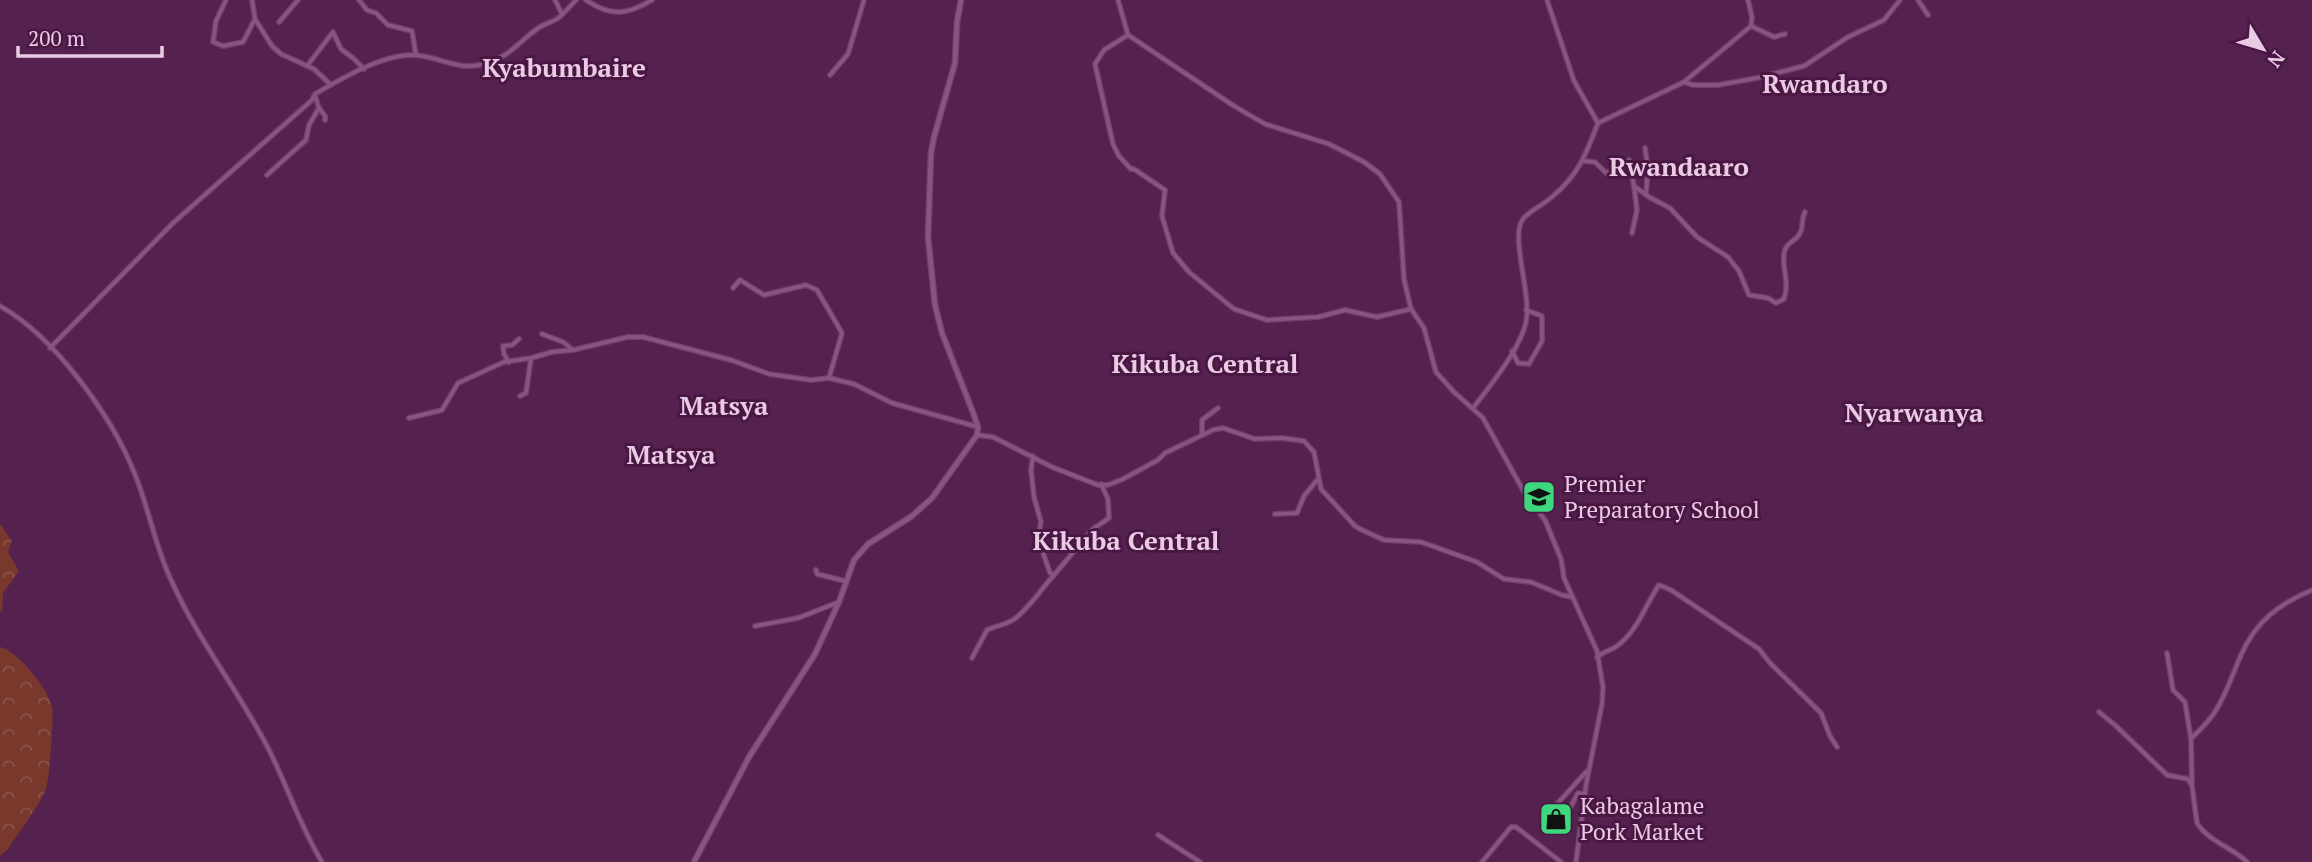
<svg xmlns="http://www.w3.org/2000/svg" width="2312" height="862" font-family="'PT Serif',serif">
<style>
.forest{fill:url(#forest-crowns)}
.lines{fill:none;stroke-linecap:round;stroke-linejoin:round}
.minor-casing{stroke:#6e4169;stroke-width:6}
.tertiary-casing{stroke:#6e4169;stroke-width:7}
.minor{stroke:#8a5382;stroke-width:3.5}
.tertiary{stroke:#8a5382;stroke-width:4.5}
.labels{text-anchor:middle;stroke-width:6;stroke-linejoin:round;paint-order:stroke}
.poi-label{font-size:23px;fill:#eacbe4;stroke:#4a1744;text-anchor:start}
.quarter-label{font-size:26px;font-weight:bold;fill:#eacbe4;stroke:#4a1744}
</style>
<defs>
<pattern id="forest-crowns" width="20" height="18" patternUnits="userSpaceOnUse" patternTransform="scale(1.75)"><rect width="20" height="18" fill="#78382b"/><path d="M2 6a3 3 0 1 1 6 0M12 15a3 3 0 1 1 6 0" fill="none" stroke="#8b534a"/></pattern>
</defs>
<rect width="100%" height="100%" fill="#55224f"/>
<g class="forest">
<path d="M0 524 12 541 8 552 19 571 3 593 2 611 0 612Z"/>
<path d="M0 647C17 650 49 690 52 707 54 716 49 781 46 789 40 805 18 833 8 849L0 856Z"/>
</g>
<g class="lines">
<defs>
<g id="minor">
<path d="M226 0 216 21 213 42 223 46 243 42 255 19"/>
<path d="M252 0 255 19 272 46 281 54 314 69 331 85"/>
<path d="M359 0 367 10 376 13 388 25 412 31 416 55"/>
<path d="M555 0 562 14"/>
<path d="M586 0C611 17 627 15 652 0"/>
<path d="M1118 0 1128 35 1234 106 1265 124 1329 144 1364 162 1380 174 1399 202 1404 279 1411 309 1424 328 1436 372 1454 392 1483 418 1524 492 1545 520 1561 559 1564 578 1597 651 1603 687 1602 704 1586 785 1576 862"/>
<path d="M1918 0 1928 15"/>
<path d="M279 22 298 0"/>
<path d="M1751 26 1774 37 1785 34"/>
<path d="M1128 35 1104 50 1095 64 1113 144 1119 156 1131 169H1134L1165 190 1162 216 1173 253 1189 272 1234 309 1267 320 1318 317 1345 310 1377 317 1411 309"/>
<path d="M307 66 333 32 341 49 353 58 364 69"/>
<path d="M830 75 848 54 864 0"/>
<path d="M1684 82 1693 85H1718L1757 78 1804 66 1848 37 1884 20 1900 0"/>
<path d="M319 108 325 116V120"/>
<path d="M1598 123 1684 82 1751 26 1752 17 1748 0"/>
<path d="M1645 148 1648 169 1646 194"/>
<path d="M1583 161 1595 162 1606 173 1629 160 1634 186 1649 197 1670 208 1697 237 1728 257 1739 271 1749 295 1768 298 1776 303 1784 299C1790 281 1782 271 1784 254 1785 242 1796 242 1800 233 1804 226 1801 219 1805 212"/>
<path d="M267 175 306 140 309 125 319 108 315 96"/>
<path d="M1632 233 1637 210 1634 186"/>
<path d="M733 288 740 280 764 295 806 285 817 290 842 333 829 378"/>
<path d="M0 306C54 336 111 415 134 472 149 508 155 547 172 582 199 642 241 694 270 752 288 788 301 828 322 862"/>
<path d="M542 334 563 342 573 350"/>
<path d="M50 348 173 223 312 100 315 94C341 79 384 53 415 55 441 57 456 71 484 64 510 57 517 43 537 29 543 24 550 23 557 19 564 14 570 6 576 0"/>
<path d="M1512 351 1518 363 1529 364 1542 341V316L1526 310"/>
<path d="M509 362 504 354 503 346 512 345 519 339"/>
<path d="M520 396 526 393 531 358"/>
<path d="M1473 408C1490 386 1517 353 1525 326 1534 299 1509 237 1523 219 1530 210 1545 204 1553 196 1579 174 1586 154 1598 123L1574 81 1547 0"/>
<path d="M409 418 442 410 458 383 504 362 531 358 552 352 573 350 628 337H643L731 360 769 374 811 380 829 378 854 384 892 403 978 427"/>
<path d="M977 435 993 437 1052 467 1098 485H1108L1123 479 1158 460 1165 453 1213 430 1223 428 1255 439 1282 438 1304 441 1314 452 1321 489 1355 526 1362 530 1384 540 1421 542 1477 562 1504 579 1531 582 1562 595 1572 597"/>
<path d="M1202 435V420L1218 408"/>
<path d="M1275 514 1297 513 1304 496 1317 480"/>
<path d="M816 570 817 574 845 581"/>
<path d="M1054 575 1093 529 1109 518 1108 499 1101 484"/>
<path d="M755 626 798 618 839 602"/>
<path d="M2167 653 2173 690 2185 702 2191 739"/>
<path d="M1597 657C1604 651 1610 651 1617 646 1637 632 1646 604 1659 585L1671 590 1759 649 1770 663 1821 713 1830 736 1837 747"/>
<path d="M972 658 987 630C995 626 1005 625 1013 620 1028 610 1041 589 1054 575L1050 573 1038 538 1041 522 1034 497 1031 470 1033 456"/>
<path d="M2099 712 2115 725 2167 775 2188 779 2192 786 2197 823C2209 842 2232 847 2247 862"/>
<path d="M2192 786 2191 739C2199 730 2210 721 2216 710 2227 693 2233 673 2241 655 2256 621 2279 604 2312 590"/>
<path d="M1585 794 1578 793 1558 830 1553 833 1546 832 1543 827 1546 816 1587 771"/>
<path d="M1158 835 1200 862"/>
<path d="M1482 862 1511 827H1516L1561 862"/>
</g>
<path id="tertiary" d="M694 862 749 757 815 654 839 602 854 560 868 544 912 516 932 498 977 435 978 427 974 415 942 333 935 305 928 237 931 153 934 137 955 63 957 22 961 0"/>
</defs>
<use href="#minor" class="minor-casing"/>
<use href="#tertiary" class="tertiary-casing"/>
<use href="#minor" class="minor"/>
<use href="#tertiary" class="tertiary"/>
</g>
<defs>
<symbol id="school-square" viewBox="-11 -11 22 22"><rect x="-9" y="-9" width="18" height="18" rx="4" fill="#3fd77d" stroke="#4a1744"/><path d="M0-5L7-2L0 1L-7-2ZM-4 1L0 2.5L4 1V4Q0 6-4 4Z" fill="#111"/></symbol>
<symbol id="shop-square" viewBox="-11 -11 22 22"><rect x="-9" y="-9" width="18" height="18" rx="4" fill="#3fd77d" stroke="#4a1744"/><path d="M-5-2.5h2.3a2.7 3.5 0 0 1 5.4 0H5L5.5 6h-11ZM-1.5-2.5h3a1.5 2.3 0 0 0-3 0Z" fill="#111"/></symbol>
</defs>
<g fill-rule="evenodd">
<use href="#school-square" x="1520" y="478" width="38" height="38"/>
<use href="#shop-square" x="1537" y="800" width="38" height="38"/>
</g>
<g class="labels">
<g class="poi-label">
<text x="1564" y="492">Premier<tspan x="1564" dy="26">Preparatory School</tspan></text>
<text x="1580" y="814">Kabagalame<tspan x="1580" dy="26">Pork Market</tspan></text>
</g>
<g class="quarter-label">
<text x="564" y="77">Kyabumbaire</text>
<text x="1825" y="93">Rwandaro</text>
<text x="1679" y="176">Rwandaaro</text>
<text x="1205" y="373">Kikuba Central</text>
<text x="724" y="415">Matsya</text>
<text x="1914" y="422">Nyarwanya</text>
<text x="671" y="464">Matsya</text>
<text x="1126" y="550">Kikuba Central</text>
</g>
</g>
<g transform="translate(2263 49) rotate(128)" stroke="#4a1744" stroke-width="5" paint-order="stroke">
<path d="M0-5L12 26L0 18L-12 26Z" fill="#eacbe4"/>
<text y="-10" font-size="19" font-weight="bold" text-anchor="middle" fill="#eacbe4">N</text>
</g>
<path d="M18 46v10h144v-10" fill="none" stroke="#eacbe4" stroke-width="3.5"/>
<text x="28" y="46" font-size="21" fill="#eacbe4" stroke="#4a1744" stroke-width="5" paint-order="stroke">200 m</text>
</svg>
